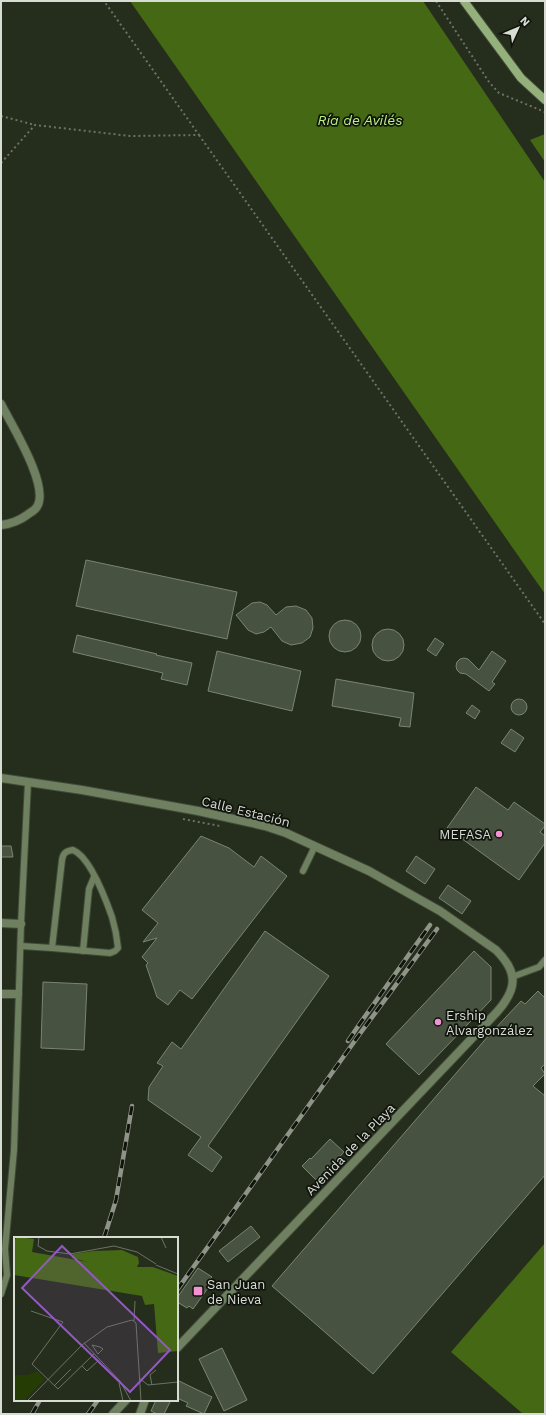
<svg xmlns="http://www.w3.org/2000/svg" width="546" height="1415" font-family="'Work Sans',sans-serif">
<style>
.water{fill:#446813}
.building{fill:#485240;stroke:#7a8571}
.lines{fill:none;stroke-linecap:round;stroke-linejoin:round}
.lane-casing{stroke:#414939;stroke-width:8}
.street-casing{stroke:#414939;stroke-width:10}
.secondary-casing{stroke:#414939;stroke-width:10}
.path{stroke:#6c7365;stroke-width:2;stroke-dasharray:2 3;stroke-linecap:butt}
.lane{stroke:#6e805f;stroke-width:6}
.street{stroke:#6e805f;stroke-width:8}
.secondary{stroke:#95b17b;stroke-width:8}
.rail-casing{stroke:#8e9588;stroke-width:4.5}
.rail{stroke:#10140d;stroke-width:3;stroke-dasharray:9;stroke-linecap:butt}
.poi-dot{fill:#f491d3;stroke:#10140d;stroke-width:1.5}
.labels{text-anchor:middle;stroke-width:3.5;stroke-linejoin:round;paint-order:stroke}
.street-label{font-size:13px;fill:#d7ddd3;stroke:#10140d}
.poi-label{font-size:13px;fill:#d7ddd3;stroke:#10140d;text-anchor:start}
.water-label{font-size:14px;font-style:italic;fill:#baef83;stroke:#10140d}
.inset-road{fill:none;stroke:#6c7365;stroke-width:1}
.view{fill:#9258c4;fill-opacity:0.15;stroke:#9258c4;stroke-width:2}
.inset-edge{fill:none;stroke:#d7ddd3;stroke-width:2}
</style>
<rect width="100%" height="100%" fill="#252d1c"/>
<g class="water">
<path d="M130 1H423L545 182V594Z"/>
<path d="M545 134V162L530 140Z"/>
<path d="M545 1243V1414H523L451 1352Z"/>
</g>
<g class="building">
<path d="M86 560 237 592 227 639 76 606Z"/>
<path d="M260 602 267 605 276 615 286 607 296 606 306 610 312 618 313 628 310 637 302 643 291 645 282 641 271 627 264 632 256 634 248 630 236 615 252 603Z"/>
<circle cx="345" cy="636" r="16"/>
<circle cx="388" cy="645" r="16"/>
<path d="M77 635 157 654 156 655 192 663 187 685 161 679 163 673 73 652Z"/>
<path d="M435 638 444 644 436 656 427 650Z"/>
<path d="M217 651 301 671 292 711 208 691Z"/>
<path d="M492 651 506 661 492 682 495 684 489 691 466 674 460 673 457 670 456 666 457 662 460 659 464 658 468 659 479 670Z"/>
<path d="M336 679 414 693 410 727 399 726 401 718 332 706Z"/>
<circle cx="519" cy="707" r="8"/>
<path d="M472 705 480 711 475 719 466 713Z"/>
<path d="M511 729 524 738 515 752 501 743Z"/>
<path d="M476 787 508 810 514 802 545 824V826L540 832 545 836V843L519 880 447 828Z"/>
<path d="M201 836 229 848 254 867 261 856 287 876 192 999 180 990 168 1005 157 997 146 965 148 963 142 957 157 938 143 942 158 923 142 910Z"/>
<path d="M1 846H11L13 857H1Z"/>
<path d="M416 856 435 869 425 884 406 871Z"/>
<path d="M448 885 471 901 462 914 439 898Z"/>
<path d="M265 931 329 976 208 1146 222 1157 212 1172 188 1155 201 1137 148 1100 149 1087 163 1066 157 1063 172 1042 181 1049Z"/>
<path d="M474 951 491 967V1000L419 1075 386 1044Z"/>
<path d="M43 982 87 984 84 1050 41 1048Z"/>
<path d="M538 991 545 998V1064L541 1068 545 1074 533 1086 545 1096V1175L373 1374 272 1286 490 1034 521 1001 525 1004Z"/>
<path d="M330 1139 344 1152 317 1181 302 1166 310 1158 311 1159Z"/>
<path d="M251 1226 260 1237 228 1262 219 1251Z"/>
<path d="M198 1268 212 1277 210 1279 213 1281 193 1309 189 1306 187 1308 177 1302V1298Z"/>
<path d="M222 1348 247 1400 224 1411 199 1359Z"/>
<path d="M177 1380 212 1397 204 1414 186 1406 188 1403 177 1398Z"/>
<path d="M156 1400H171L164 1414H157L151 1411Z"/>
</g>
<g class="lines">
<defs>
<g id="lane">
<path d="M73 850C90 857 106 900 112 917 115 927 117 937 118 948L115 951 110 953 52 948 62 860C63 853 66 851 73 850Z"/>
<path d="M303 871 315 846"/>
<path d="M21 946 52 948"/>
<path d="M83 951 89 889 94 877"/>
<path d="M512 977 539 967 545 960"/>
<path d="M1 1294 7 1275 5 1249 14 1150 21 924 28 782"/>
</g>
<g id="street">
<path d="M1 404C11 424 52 489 36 508 34 511 29 513 27 515 19 521 10 524 1 525"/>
<path d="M1 778 82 790 198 811 265 826 286 833 369 871 440 911 496 950C519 973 517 989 497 1012L177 1348"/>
<path d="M1 923 21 924"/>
<path d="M1 994H18"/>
<path d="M113 1414 126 1400"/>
<path d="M140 1414 145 1400"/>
</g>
<path id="secondary" d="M464 1 521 78 545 100"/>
</defs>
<use href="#lane" class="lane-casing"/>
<use href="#street" class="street-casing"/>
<use href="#secondary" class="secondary-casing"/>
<g class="path">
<path d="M436 1 489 82 499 93 545 112"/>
<path d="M1 116 35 125"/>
<path d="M199 135 545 624"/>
<path d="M1 163 35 125 130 136 199 135 104 1"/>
<path d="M183 819 220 826"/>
</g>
<use href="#lane" class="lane"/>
<use href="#street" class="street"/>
<use href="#secondary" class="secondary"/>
<defs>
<g id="rail">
<path d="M348 1041 361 1022 430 925"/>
<path d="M104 1238 116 1200 132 1106"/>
<path d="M177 1290 359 1035 437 929"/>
<path d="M32 1414 40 1400"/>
<path d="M88 1414 98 1400"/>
</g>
</defs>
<use href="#rail" class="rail-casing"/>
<use href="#rail" class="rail"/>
</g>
<g class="poi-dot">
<circle cx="499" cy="834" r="4"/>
<circle cx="438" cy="1022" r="4"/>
<rect x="193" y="1286" width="10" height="10" rx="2"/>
</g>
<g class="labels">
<g class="street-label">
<text transform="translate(246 811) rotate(14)" y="5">Calle Estación</text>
<text transform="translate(350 1149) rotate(-46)" y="5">Avenida de la Playa</text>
</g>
<g class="poi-label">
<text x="491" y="839" text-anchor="end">MEFASA</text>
<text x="446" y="1020">Ership<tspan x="446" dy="15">Alvargonzález</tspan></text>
<text x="207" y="1289">San Juan<tspan x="207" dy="15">de Nieva</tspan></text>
</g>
<g class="water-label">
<text x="360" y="125">Ría de Avilés</text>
</g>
</g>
<g transform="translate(14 1237)">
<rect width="164" height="164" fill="#252d1c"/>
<path d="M23 134 31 142 10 164H0V138H14Z" fill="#253d05"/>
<path d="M4 0 20 2 18 15 74 25 58 21 59 17 79 14 108 13 124 20 125 26 123 30H139L164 39V114L144 116 140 67 131 68 128 59 0 38V3Z" fill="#446813"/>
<path class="inset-road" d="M25 0 24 9 33 14 56 17 100 9 123 15 142 27M147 0 152 11M142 28 164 37M17 74 49 85 18 127 44 152 80 117M120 84 121 64M70 106 106 144 117 164M78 108 86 110 89 112 84 117ZM68 129 73 134 85 123M125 141 134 148 164 145M105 146 109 164M138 148 136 138 142 133M40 149 57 132M13 164 68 108 93 90 118 83 122 86 127 164"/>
<path class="view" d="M48 9 156 113 116 155 8 51Z"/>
<rect width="164" height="164" class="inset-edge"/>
</g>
<rect width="546" height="1415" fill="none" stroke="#d7ddd3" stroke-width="4"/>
<g transform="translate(518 28) rotate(46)" stroke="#10140d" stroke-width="3" paint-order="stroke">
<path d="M0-3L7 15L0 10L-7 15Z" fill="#d7ddd3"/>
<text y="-6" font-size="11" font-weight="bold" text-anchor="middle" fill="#d7ddd3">N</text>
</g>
</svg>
